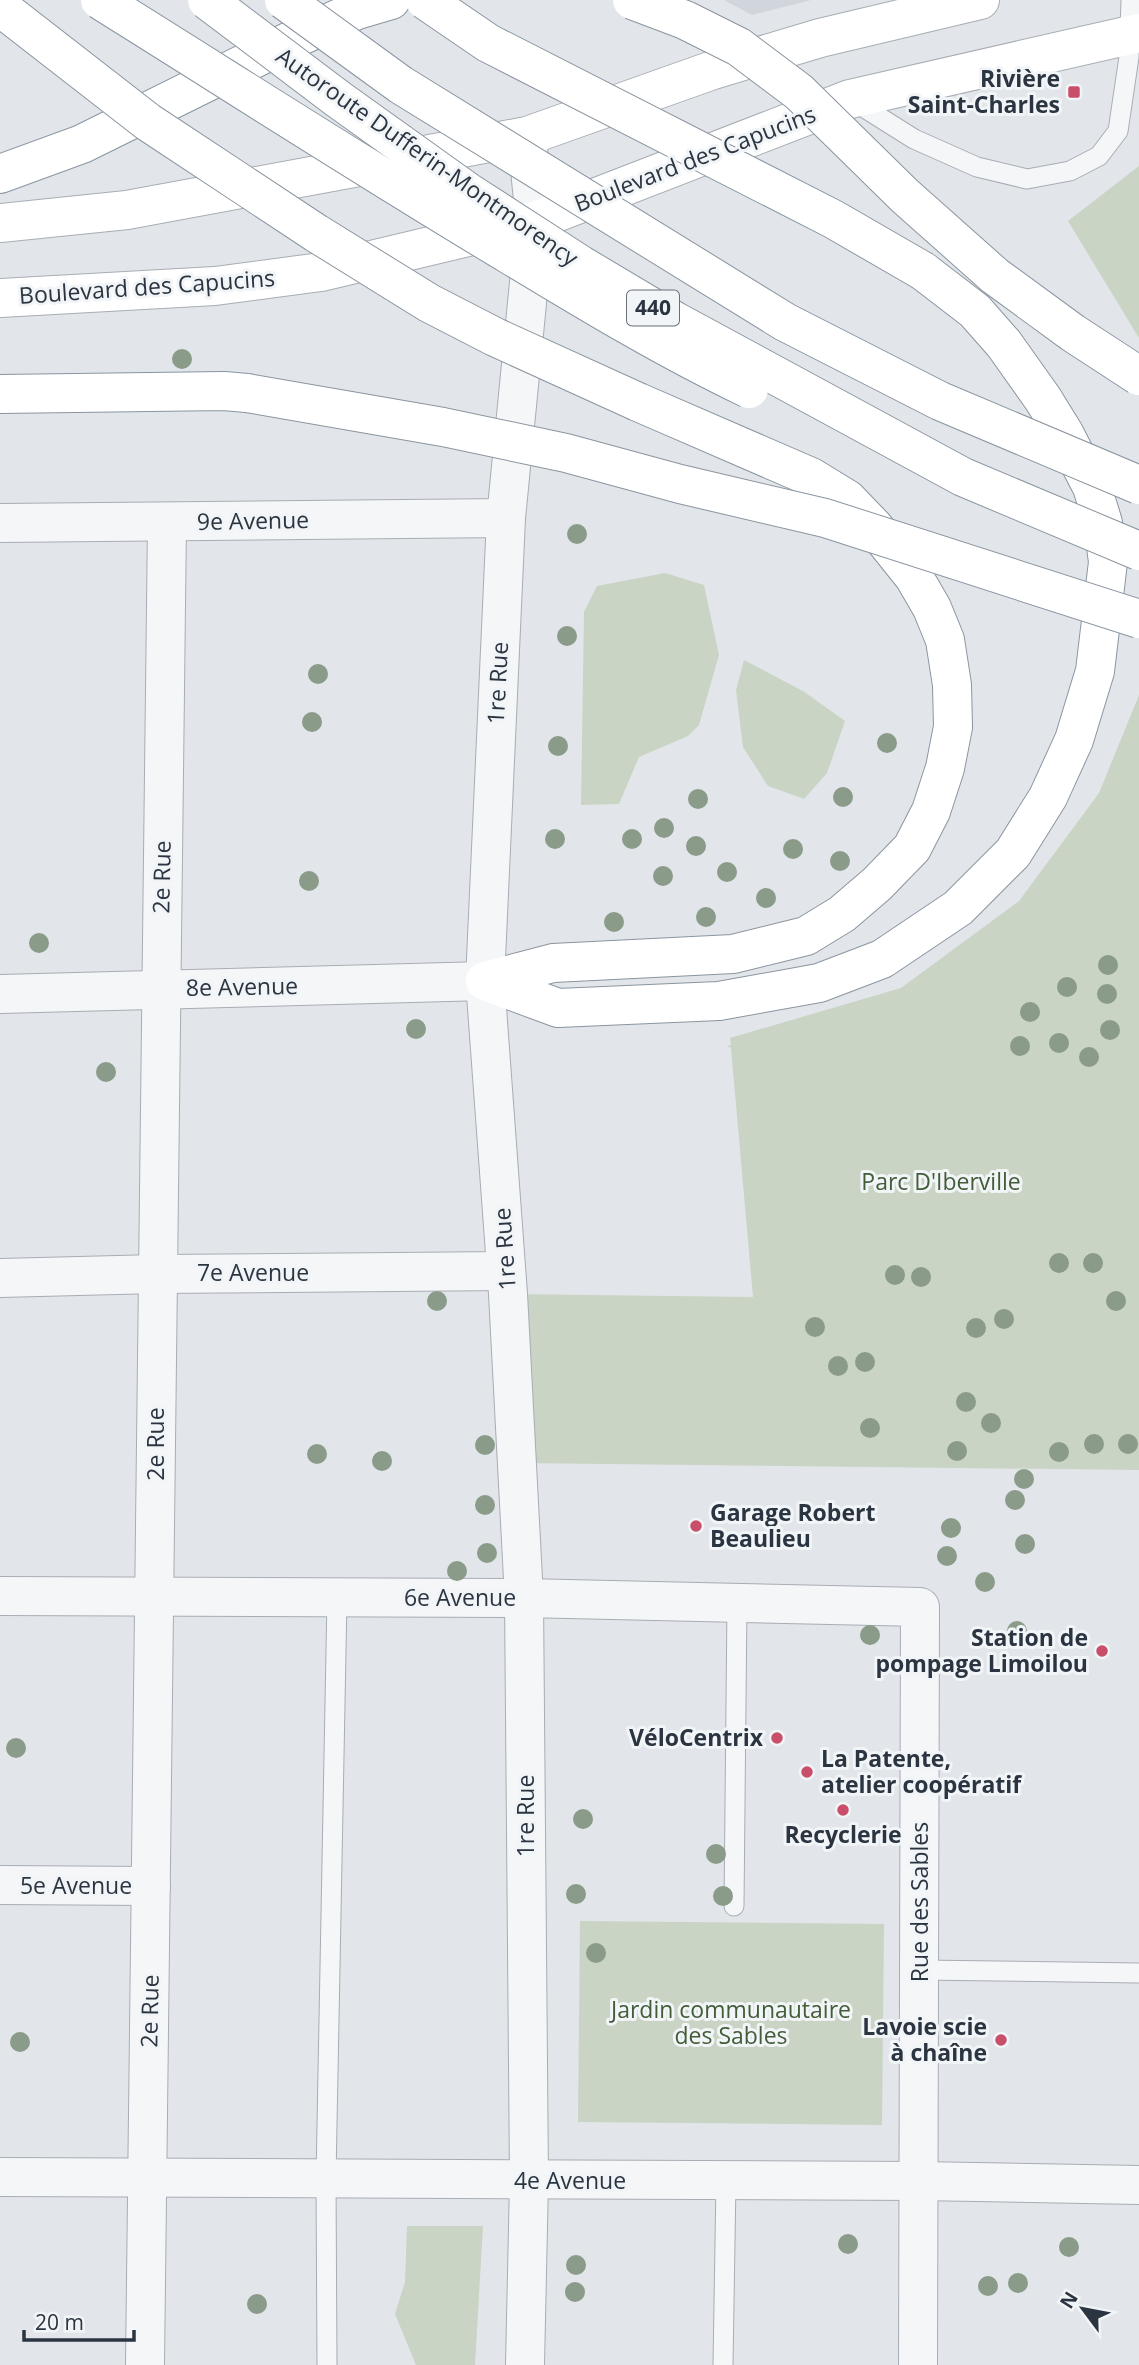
<svg xmlns="http://www.w3.org/2000/svg" width="1139" height="2365" font-family="'Open Sans',sans-serif">
<style>
.built{fill:#d1d5dc}
.green{fill:#c9d4c4}
.lines{fill:none;stroke-linecap:round;stroke-linejoin:round}
.service-casing{stroke:#a7adb4;stroke-width:21}
.minor-casing{stroke:#a7adb4;stroke-width:40}
.tertiary-casing{stroke:#a7adb4;stroke-width:40}
.secondary-casing{stroke:#a7adb4;stroke-width:40}
.motorway-casing{stroke:#8a95a0;stroke-width:40}
.service{stroke:#f5f6f8;stroke-width:19}
.minor{stroke:#f5f6f8;stroke-width:38}
.tertiary{stroke:#f5f6f8;stroke-width:38}
.secondary{stroke:#fff;stroke-width:38}
.motorway{stroke:#fff;stroke-width:38}
.motorway-bridge-casing{stroke:#8a95a0;stroke-width:40;stroke-linecap:butt}
.motorway-bridge{stroke:#fff;stroke-width:38}
.tree{fill:#8b9b89}
.poi-dot{fill:#c94e6a;stroke:#f2f5f7;stroke-width:2.5}
.labels{text-anchor:middle;stroke-width:6;stroke-linejoin:round;paint-order:stroke}
.shield{fill:#f2f5f7;stroke:#676f78;stroke-width:2}
.shield-label{font-size:21px;font-weight:bold;fill:#2b3541}
.poi-label{font-size:23px;font-weight:bold;fill:#2b3541;stroke:#f2f5f7;text-anchor:end}
.street-label{font-size:23px;fill:#2b3541;stroke:#f2f5f7}
.park-label{font-size:23px;fill:#435d39;stroke:#f2f5f7}
</style>
<rect width="100%" height="100%" fill="#e2e6ea"/>
<path class="built" d="M724 0H811L752 15Z"/>
<g class="green">
<path d="M1139 166V338L1068 221Z"/>
<path d="M665 573 704 585 719 655 699 725 688 736 639 757 619 804 581 805 584 612 597 586Z"/>
<path d="M744 660 803 691 845 721 827 773 804 799 768 786 743 747 736 690Z"/>
<path d="M1139 695V1470L516 1463 508 1294 753 1297 731 1048 727 1046 731 1045 730 1038 901 988 1019 901 1099 793Z"/>
<path d="M580 1921 884 1924 882 2125 578 2122Z"/>
<path d="M407 2226H483L475 2365H416L395 2314 405 2282Z"/>
</g>
<g class="lines">
<defs>
<g id="service">
<path d="M852 100 914 139 977 167 1027 179 1070 171 1099 156 1118 131 1129 57 1131 0"/>
<path d="M734 1906 737 1602"/>
<path d="M920 1970 1139 1973"/>
<path d="M327 2365 326 2178 337 1598"/>
<path d="M723 2365 726 2181"/>
</g>
<g id="minor">
<path d="M0 523 506 518"/>
<path d="M0 994 485 981"/>
<path d="M0 1278 157 1274 506 1271"/>
<path d="M0 1596 524 1598 920 1607 918 2365"/>
<path d="M0 1885 151 1886"/>
<path d="M0 2177 920 2181 1139 2185"/>
<path d="M145 2365 167 522"/>
</g>
<path id="tertiary" d="M525 2365 529 2181 524 1598 508 1294 485 981 506 518 535 221 527 138"/>
<g id="secondary">
<path d="M0 223 127 210 527 136 713 70 820 38 980 0"/>
<path d="M0 298 215 286 321 272 535 221 850 99 1139 33"/>
</g>
<g id="motorway">
<path d="M0 174 82 144 294 39 357 10 391 0"/>
<path d="M0 394 224 391 247 393"/>
<path d="M485 981 558 1008 719 1001 819 983 882 959 958 908 1013 853 1048 797 1074 740 1095 671 1108 562 1103 523 1092 487 1064 433 1043 399 1004 344 975 311 923 271"/>
<path d="M485 981 553 963 733 954 806 936 842 914 877 884 912 848 931 811 945 768 953 727 952 685 945 640 932 608 914 577 874 527 847 499 811 477 638 402"/>
</g>
</defs>
<use href="#service" class="service-casing"/>
<use href="#minor" class="minor-casing"/>
<use href="#tertiary" class="tertiary-casing"/>
<use href="#secondary" class="secondary-casing"/>
<use href="#motorway" class="motorway-casing"/>
<use href="#service" class="service"/>
<use href="#minor" class="minor"/>
<use href="#tertiary" class="tertiary"/>
<use href="#secondary" class="secondary"/>
<use href="#motorway" class="motorway"/>
<defs>
<g id="motorway-bridge">
<path d="M100 0C233 83 365 168 500 249 581 298 663 348 749 389"/>
<path d="M207 0 338 99 468 192 581 265 675 321 963 477 1139 551"/>
<path d="M284 0 401 85 785 322 940 401 1139 485"/>
<path d="M425 0 488 43 833 219 923 271"/>
<path d="M632 0 685 20 739 47 799 92 905 196 995 276 1073 333 1139 376"/>
<path d="M0 7 148 122 316 233 429 303 495 337 638 402"/>
<path d="M247 393 443 427 566 453 680 484 825 518 1139 619"/>
</g>
</defs>
<use href="#motorway-bridge" class="motorway-bridge-casing"/>
<use href="#motorway-bridge" class="motorway-bridge"/>
</g>
<g class="tree">
<circle cx="182" cy="359" r="10"/>
<circle cx="577" cy="534" r="10"/>
<circle cx="567" cy="636" r="10"/>
<circle cx="318" cy="674" r="10"/>
<circle cx="312" cy="722" r="10"/>
<circle cx="887" cy="743" r="10"/>
<circle cx="558" cy="746" r="10"/>
<circle cx="843" cy="797" r="10"/>
<circle cx="698" cy="799" r="10"/>
<circle cx="664" cy="828" r="10"/>
<circle cx="555" cy="839" r="10"/>
<circle cx="632" cy="839" r="10"/>
<circle cx="696" cy="846" r="10"/>
<circle cx="793" cy="849" r="10"/>
<circle cx="840" cy="861" r="10"/>
<circle cx="727" cy="872" r="10"/>
<circle cx="663" cy="876" r="10"/>
<circle cx="309" cy="881" r="10"/>
<circle cx="766" cy="898" r="10"/>
<circle cx="706" cy="917" r="10"/>
<circle cx="614" cy="922" r="10"/>
<circle cx="39" cy="943" r="10"/>
<circle cx="1108" cy="965" r="10"/>
<circle cx="1067" cy="987" r="10"/>
<circle cx="1107" cy="994" r="10"/>
<circle cx="1030" cy="1012" r="10"/>
<circle cx="416" cy="1029" r="10"/>
<circle cx="1110" cy="1030" r="10"/>
<circle cx="1059" cy="1043" r="10"/>
<circle cx="1020" cy="1046" r="10"/>
<circle cx="1089" cy="1057" r="10"/>
<circle cx="106" cy="1072" r="10"/>
<circle cx="1059" cy="1263" r="10"/>
<circle cx="1093" cy="1263" r="10"/>
<circle cx="895" cy="1275" r="10"/>
<circle cx="921" cy="1277" r="10"/>
<circle cx="437" cy="1301" r="10"/>
<circle cx="1116" cy="1301" r="10"/>
<circle cx="1004" cy="1319" r="10"/>
<circle cx="815" cy="1327" r="10"/>
<circle cx="976" cy="1328" r="10"/>
<circle cx="865" cy="1362" r="10"/>
<circle cx="838" cy="1366" r="10"/>
<circle cx="966" cy="1402" r="10"/>
<circle cx="991" cy="1423" r="10"/>
<circle cx="870" cy="1428" r="10"/>
<circle cx="1094" cy="1444" r="10"/>
<circle cx="1128" cy="1444" r="10"/>
<circle cx="485" cy="1445" r="10"/>
<circle cx="957" cy="1451" r="10"/>
<circle cx="1059" cy="1452" r="10"/>
<circle cx="317" cy="1454" r="10"/>
<circle cx="382" cy="1461" r="10"/>
<circle cx="1024" cy="1479" r="10"/>
<circle cx="1015" cy="1500" r="10"/>
<circle cx="485" cy="1505" r="10"/>
<circle cx="951" cy="1528" r="10"/>
<circle cx="1025" cy="1544" r="10"/>
<circle cx="487" cy="1553" r="10"/>
<circle cx="947" cy="1556" r="10"/>
<circle cx="457" cy="1571" r="10"/>
<circle cx="985" cy="1582" r="10"/>
<circle cx="1017" cy="1631" r="10"/>
<circle cx="870" cy="1635" r="10"/>
<circle cx="16" cy="1748" r="10"/>
<circle cx="583" cy="1819" r="10"/>
<circle cx="716" cy="1854" r="10"/>
<circle cx="576" cy="1894" r="10"/>
<circle cx="723" cy="1896" r="10"/>
<circle cx="596" cy="1953" r="10"/>
<circle cx="20" cy="2042" r="10"/>
<circle cx="848" cy="2244" r="10"/>
<circle cx="1069" cy="2247" r="10"/>
<circle cx="576" cy="2265" r="10"/>
<circle cx="1018" cy="2283" r="10"/>
<circle cx="988" cy="2286" r="10"/>
<circle cx="575" cy="2292" r="10"/>
<circle cx="257" cy="2304" r="10"/>
</g>
<g class="poi-dot">
<rect x="1067" y="85" width="14" height="14" rx="3.5"/>
<circle cx="696" cy="1526" r="7"/>
<circle cx="1102" cy="1651" r="7"/>
<circle cx="777" cy="1738" r="7"/>
<circle cx="807" cy="1772" r="7"/>
<circle cx="843" cy="1810" r="7"/>
<circle cx="1001" cy="2040" r="7"/>
</g>
<g class="labels">
<rect class="shield" x="627" y="290.5" width="52" height="35" rx="5"/>
<g class="shield-label">
<text x="653" y="315">440</text>
</g>
<g class="poi-label">
<text x="1060" y="87">Rivière<tspan x="1060" dy="26">Saint-Charles</tspan></text>
<text x="710" y="1521" text-anchor="start">Garage Robert<tspan x="710" dy="26">Beaulieu</tspan></text>
<text x="1088" y="1646">Station de<tspan x="1088" dy="26">pompage Limoilou</tspan></text>
<text x="763" y="1746">VéloCentrix</text>
<text x="821" y="1767" text-anchor="start">La Patente,<tspan x="821" dy="26">atelier coopératif</tspan></text>
<text x="843" y="1843" text-anchor="middle">Recyclerie</text>
<text x="987" y="2035">Lavoie scie<tspan x="987" dy="26">à chaîne</tspan></text>
</g>
<g class="street-label">
<text transform="translate(427 157) rotate(35)" y="8">Autoroute Dufferin-Montmorency</text>
<text transform="translate(695 159) rotate(-21)" y="8">Boulevard des Capucins</text>
<text transform="translate(147 287) rotate(-4)" y="8">Boulevard des Capucins</text>
<text transform="translate(253 521) rotate(-1)" y="8">9e Avenue</text>
<text transform="translate(498 683) rotate(-87)" y="8">1re Rue</text>
<text transform="translate(162 877) rotate(-89)" y="8">2e Rue</text>
<text transform="translate(242 987) rotate(-1)" y="8">8e Avenue</text>
<text transform="translate(505 1249) rotate(-94)" y="8">1re Rue</text>
<text x="253" y="1281">7e Avenue</text>
<text transform="translate(156 1444) rotate(-90)" y="8">2e Rue</text>
<text x="460" y="1606">6e Avenue</text>
<text transform="translate(526 1816) rotate(-90)" y="8">1re Rue</text>
<text x="76" y="1894">5e Avenue</text>
<text transform="translate(920 1902) rotate(-90)" y="8">Rue des Sables</text>
<text transform="translate(150 2011) rotate(-89)" y="8">2e Rue</text>
<text x="570" y="2189">4e Avenue</text>
</g>
<g class="park-label">
<text x="941" y="1190">Parc D'Iberville</text>
<text x="731" y="2018">Jardin communautaire<tspan x="731" dy="26">des Sables</tspan></text>
</g>
</g>
<g transform="translate(1083 2309) rotate(302)" stroke="#f2f5f7" stroke-width="5" paint-order="stroke">
<path d="M0-5L12 26L0 18L-12 26Z" fill="#2b3541"/>
<text y="-10" font-size="19" font-weight="bold" text-anchor="middle" fill="#2b3541">N</text>
</g>
<path d="M24 2330v10h110v-10" fill="none" stroke="#2b3541" stroke-width="3.5"/>
<text x="35" y="2330" font-size="21" fill="#2b3541" stroke="#f2f5f7" stroke-width="5" paint-order="stroke">20 m</text>
</svg>
